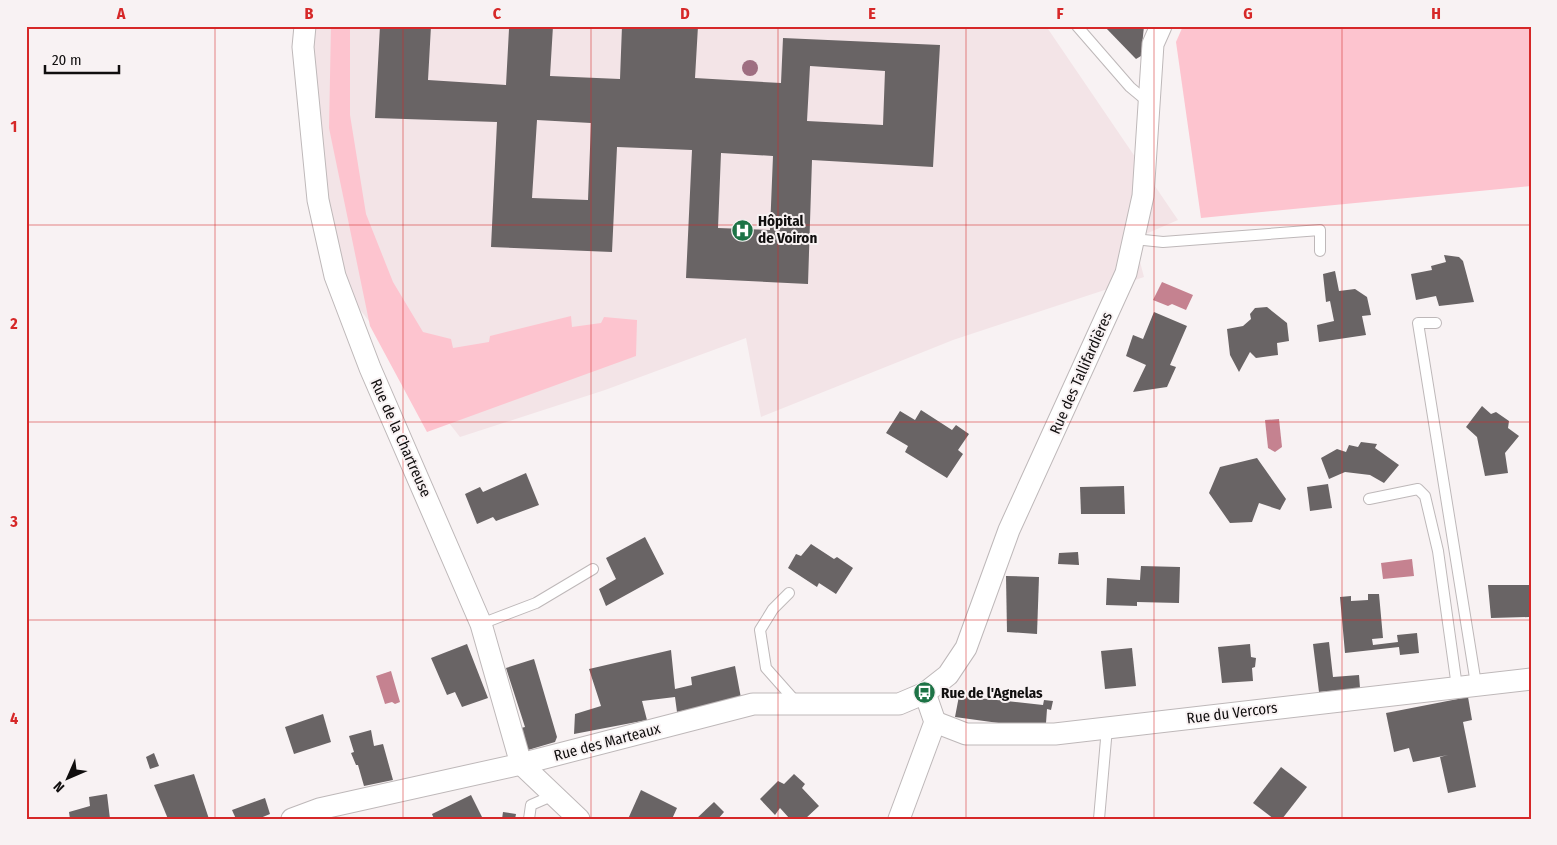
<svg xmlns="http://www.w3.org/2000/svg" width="1557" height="845" font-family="'Fira Sans Condensed',sans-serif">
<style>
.built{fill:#f3e4e7}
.green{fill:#fdc4cf}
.water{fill:#c58290}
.building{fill:#696465;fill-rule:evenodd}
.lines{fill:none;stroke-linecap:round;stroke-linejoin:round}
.lane-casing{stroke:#beb8b9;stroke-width:12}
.street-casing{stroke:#beb8b9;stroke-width:23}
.lane{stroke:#fff;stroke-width:10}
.street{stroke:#fff;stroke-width:21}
.tree{fill:#9e6e81}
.grid{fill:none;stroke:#d62828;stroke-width:1;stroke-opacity:0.55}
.labels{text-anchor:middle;stroke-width:4;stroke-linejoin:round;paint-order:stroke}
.poi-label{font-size:15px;font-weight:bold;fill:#100e0e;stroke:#f8f2f3;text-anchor:start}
.street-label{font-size:15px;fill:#100e0e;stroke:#f8f2f3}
.neatline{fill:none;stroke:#d62828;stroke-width:2}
.grid-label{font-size:16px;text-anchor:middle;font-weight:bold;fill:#d62828}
</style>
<rect width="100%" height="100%" fill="#f8f2f3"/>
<path class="built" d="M314 26H1046L1178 220 1134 239 1144 277 953 340 761 417 746 338 605 390 460 437 347 293 313 124Z"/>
<g class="green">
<path d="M331 26H350V115L366 214 393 282 423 332 451 339 453 348 489 342 490 336 571 316 572 327 601 323 604 317 637 320 636 356 427 432 370 326 329 128Z"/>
<path d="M1183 26H1531V186L1201 218 1176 42Z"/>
</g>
<g class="water">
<path d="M1162 282 1193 295 1186 310 1172 304 1168 306 1153 300Z"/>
<path d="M1279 419 1282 447 1275 452 1268 448 1265 420Z"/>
<path d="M1412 559 1414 576 1383 579 1381 563Z"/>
<path d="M391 671 400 702 395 704 392 702 385 704 376 676Z"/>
</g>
<g class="building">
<path d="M380 26H431L428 80 506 85 509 29 478 26H553L550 76 620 79 622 26H698L695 78 781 83 783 38 940 45 933 167 812 160 808 284 686 278 692 150 617 147 612 252 491 247 497 122 375 118ZM810 66 885 71 883 125 807 121ZM537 120 591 123 588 200 532 198ZM721 153 773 156 770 230 718 228Z"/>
<path d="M1104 26H1144L1141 56 1136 59Z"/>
<path d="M1444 255 1459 257 1463 261 1474 302 1439 306 1436 296 1416 300 1411 274 1432 270 1431 266 1446 262Z"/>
<path d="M1335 271 1339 291 1355 289 1367 297 1371 315 1362 316 1366 335 1319 342 1317 325 1334 321 1330 301 1326 302 1323 274Z"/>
<path d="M1267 307 1287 323 1289 341 1277 343 1278 355 1256 358 1250 352 1239 372 1230 355 1227 329 1243 326 1251 319 1250 314 1255 308Z"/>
<path d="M1154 312 1187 326 1170 365 1176 367 1167 387 1133 392 1146 365 1126 356 1133 335 1143 339Z"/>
<path d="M1482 406 1491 414 1496 412 1509 421 1508 428 1519 436 1505 453 1508 473 1485 476 1477 437 1466 427Z"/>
<path d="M921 410 952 430 956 425 969 434 958 450 963 454 947 478 905 452 908 446 886 433 900 411 915 420Z"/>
<path d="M1361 442 1377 444 1375 448 1399 465 1384 483 1370 475 1345 472 1329 479 1321 458 1337 449 1346 452 1349 445 1358 447Z"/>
<path d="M1257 458 1286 499 1280 510 1259 503 1252 522 1230 523 1209 493 1220 467Z"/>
<path d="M526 473 539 505 496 521 493 517 477 524 465 494 480 487 483 492Z"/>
<path d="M1328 484 1332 508 1310 511 1307 487Z"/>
<path d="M1124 486 1125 514H1081L1080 487Z"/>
<path d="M645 537 664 574 606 606 599 589 616 579 606 558Z"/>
<path d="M811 544 834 559 837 557 853 568 836 594 819 583 817 587 788 568 796 554 801 556Z"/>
<path d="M1078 552 1079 565 1058 564 1059 553Z"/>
<path d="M1141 566 1180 567 1179 603 1137 602V606L1106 605 1107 578 1140 580Z"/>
<path d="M1006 576 1039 577 1037 634 1007 632Z"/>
<path d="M1488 585H1529V617L1491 618Z"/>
<path d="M1368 594H1379L1383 638 1372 639 1373 645 1398 642 1397 635 1417 633 1419 653 1400 655 1399 647 1345 653 1340 597 1351 596V601L1368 600Z"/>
<path d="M1329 642 1333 677 1359 675 1360 688 1319 692 1313 644Z"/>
<path d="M467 644 488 698 462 707 455 692 447 695 431 658Z"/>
<path d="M1250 644 1251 657 1256 658 1255 667 1252 668 1253 681 1222 683 1218 647Z"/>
<path d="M1132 648 1136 686 1105 689 1101 651Z"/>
<path d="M671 650 675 689 692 685 691 677 735 666 741 698 677 712 675 697 642 701 647 720 574 734 575 714 601 706 589 669Z"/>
<path d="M534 659 557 737 555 742 528 750 517 729 525 727 506 668Z"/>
<path d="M959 696 1043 705 1044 700 1053 701 1051 710 1047 709 1046 723 1006 724 955 717Z"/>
<path d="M1468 697 1472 720 1463 722 1476 787 1448 793 1440 757 1448 755 1413 762 1409 748 1394 752 1386 713Z"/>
<path d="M323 714 331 742 294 754 285 727Z"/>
<path d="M371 730 374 746 383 744 393 780 364 786 358 765H356L351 753 354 752 349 736Z"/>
<path d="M154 753 159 766 150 769 146 757Z"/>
<path d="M1281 767 1307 787 1282 819H1274L1253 803Z"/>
<path d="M194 774 209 819H168L154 785Z"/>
<path d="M794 774 805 784 802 788 819 806 805 819H790L780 808 775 815 760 799 778 781 784 784Z"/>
<path d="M641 790 677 808 672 819H628Z"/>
<path d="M107 794 110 819H70L69 812 90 806 89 797Z"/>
<path d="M471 795 483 819H434L432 814Z"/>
<path d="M265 798 270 814 258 819H236L232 810Z"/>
<path d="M714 802 724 812 718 819H696Z"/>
<path d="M503 812 516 814 515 819H502Z"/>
</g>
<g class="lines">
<defs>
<g id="lane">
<path d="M1077 26 1130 87 1148 102"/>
<path d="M1134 239 1163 242 1320 230V251"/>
<path d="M1436 323H1418L1476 684"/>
<path d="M1369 499 1418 489 1425 496 1438 551 1457 687"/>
<path d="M789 593 773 609 760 630 766 668 797 703"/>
<path d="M481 624 536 603 593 569"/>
<path d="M529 819 531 805 554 795"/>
<path d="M1099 819 1107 728"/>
</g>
<g id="street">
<path d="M305 26 303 47 318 200 335 276 370 368 481 624 521 764 579 819"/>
<path d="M935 722 966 734H1055L1531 679"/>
<path d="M292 819 319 809 521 764 753 704H899L925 693 948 675 966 648 1009 530 1126 273 1143 196 1153 44 1161 26"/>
<path d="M899 819 935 722 925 693"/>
</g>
</defs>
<use href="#lane" class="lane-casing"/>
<use href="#street" class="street-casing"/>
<use href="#lane" class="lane"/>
<use href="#street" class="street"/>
</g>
<circle class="tree" cx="750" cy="68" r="8"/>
<path class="grid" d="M215 26V819M403 26V819M591 26V819M778 26V819M966 26V819M1154 26V819M1342 26V819M26 225H1531M26 422H1531M26 620H1531"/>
<defs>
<symbol id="hospital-disc" viewBox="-11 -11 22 22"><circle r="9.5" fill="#1d7346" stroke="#f8f2f3"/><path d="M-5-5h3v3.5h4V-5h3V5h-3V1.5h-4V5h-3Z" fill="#fff"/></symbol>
<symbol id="bus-disc" viewBox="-11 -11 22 22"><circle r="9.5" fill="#1d7346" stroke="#f8f2f3"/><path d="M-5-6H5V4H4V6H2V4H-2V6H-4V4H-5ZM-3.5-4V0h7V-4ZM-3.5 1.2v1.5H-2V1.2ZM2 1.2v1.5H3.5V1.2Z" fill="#fff"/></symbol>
</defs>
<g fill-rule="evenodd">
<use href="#hospital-disc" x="730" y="218" width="25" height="25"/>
<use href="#bus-disc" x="912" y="680" width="25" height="25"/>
</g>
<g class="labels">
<g class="poi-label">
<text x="758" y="226">Hôpital<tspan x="758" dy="17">de Voiron</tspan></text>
<text x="941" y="698">Rue de l'Agnelas</text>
</g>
<g class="street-label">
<text transform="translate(1081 373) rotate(-66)" y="5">Rue des Tallifardières</text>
<text transform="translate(401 438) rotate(66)" y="5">Rue de la Chartreuse</text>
<text transform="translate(1232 713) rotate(-7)" y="5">Rue du Vercors</text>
<text transform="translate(607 742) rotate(-15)" y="5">Rue des Marteaux</text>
</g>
</g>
<rect width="1557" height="845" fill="none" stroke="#f8f2f3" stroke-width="55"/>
<g transform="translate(68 778) rotate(225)" stroke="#f8f2f3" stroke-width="4" paint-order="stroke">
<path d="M0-4L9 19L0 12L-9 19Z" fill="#100e0e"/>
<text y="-8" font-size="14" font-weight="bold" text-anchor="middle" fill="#100e0e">N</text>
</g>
<path d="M45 65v8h74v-8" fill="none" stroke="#100e0e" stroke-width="2.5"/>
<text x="52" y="65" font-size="15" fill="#100e0e" stroke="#f8f2f3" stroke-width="4" paint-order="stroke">20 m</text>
<rect x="28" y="28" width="1502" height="790" class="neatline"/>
<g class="grid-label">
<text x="121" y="19">A</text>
<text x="309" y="19">B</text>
<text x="497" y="19">C</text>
<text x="685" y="19">D</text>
<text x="872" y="19">E</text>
<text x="1060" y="19">F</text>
<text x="1248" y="19">G</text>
<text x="1436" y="19">H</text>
<text x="14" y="132">1</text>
<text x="14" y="329">2</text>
<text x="14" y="527">3</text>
<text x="14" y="724">4</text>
</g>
</svg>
